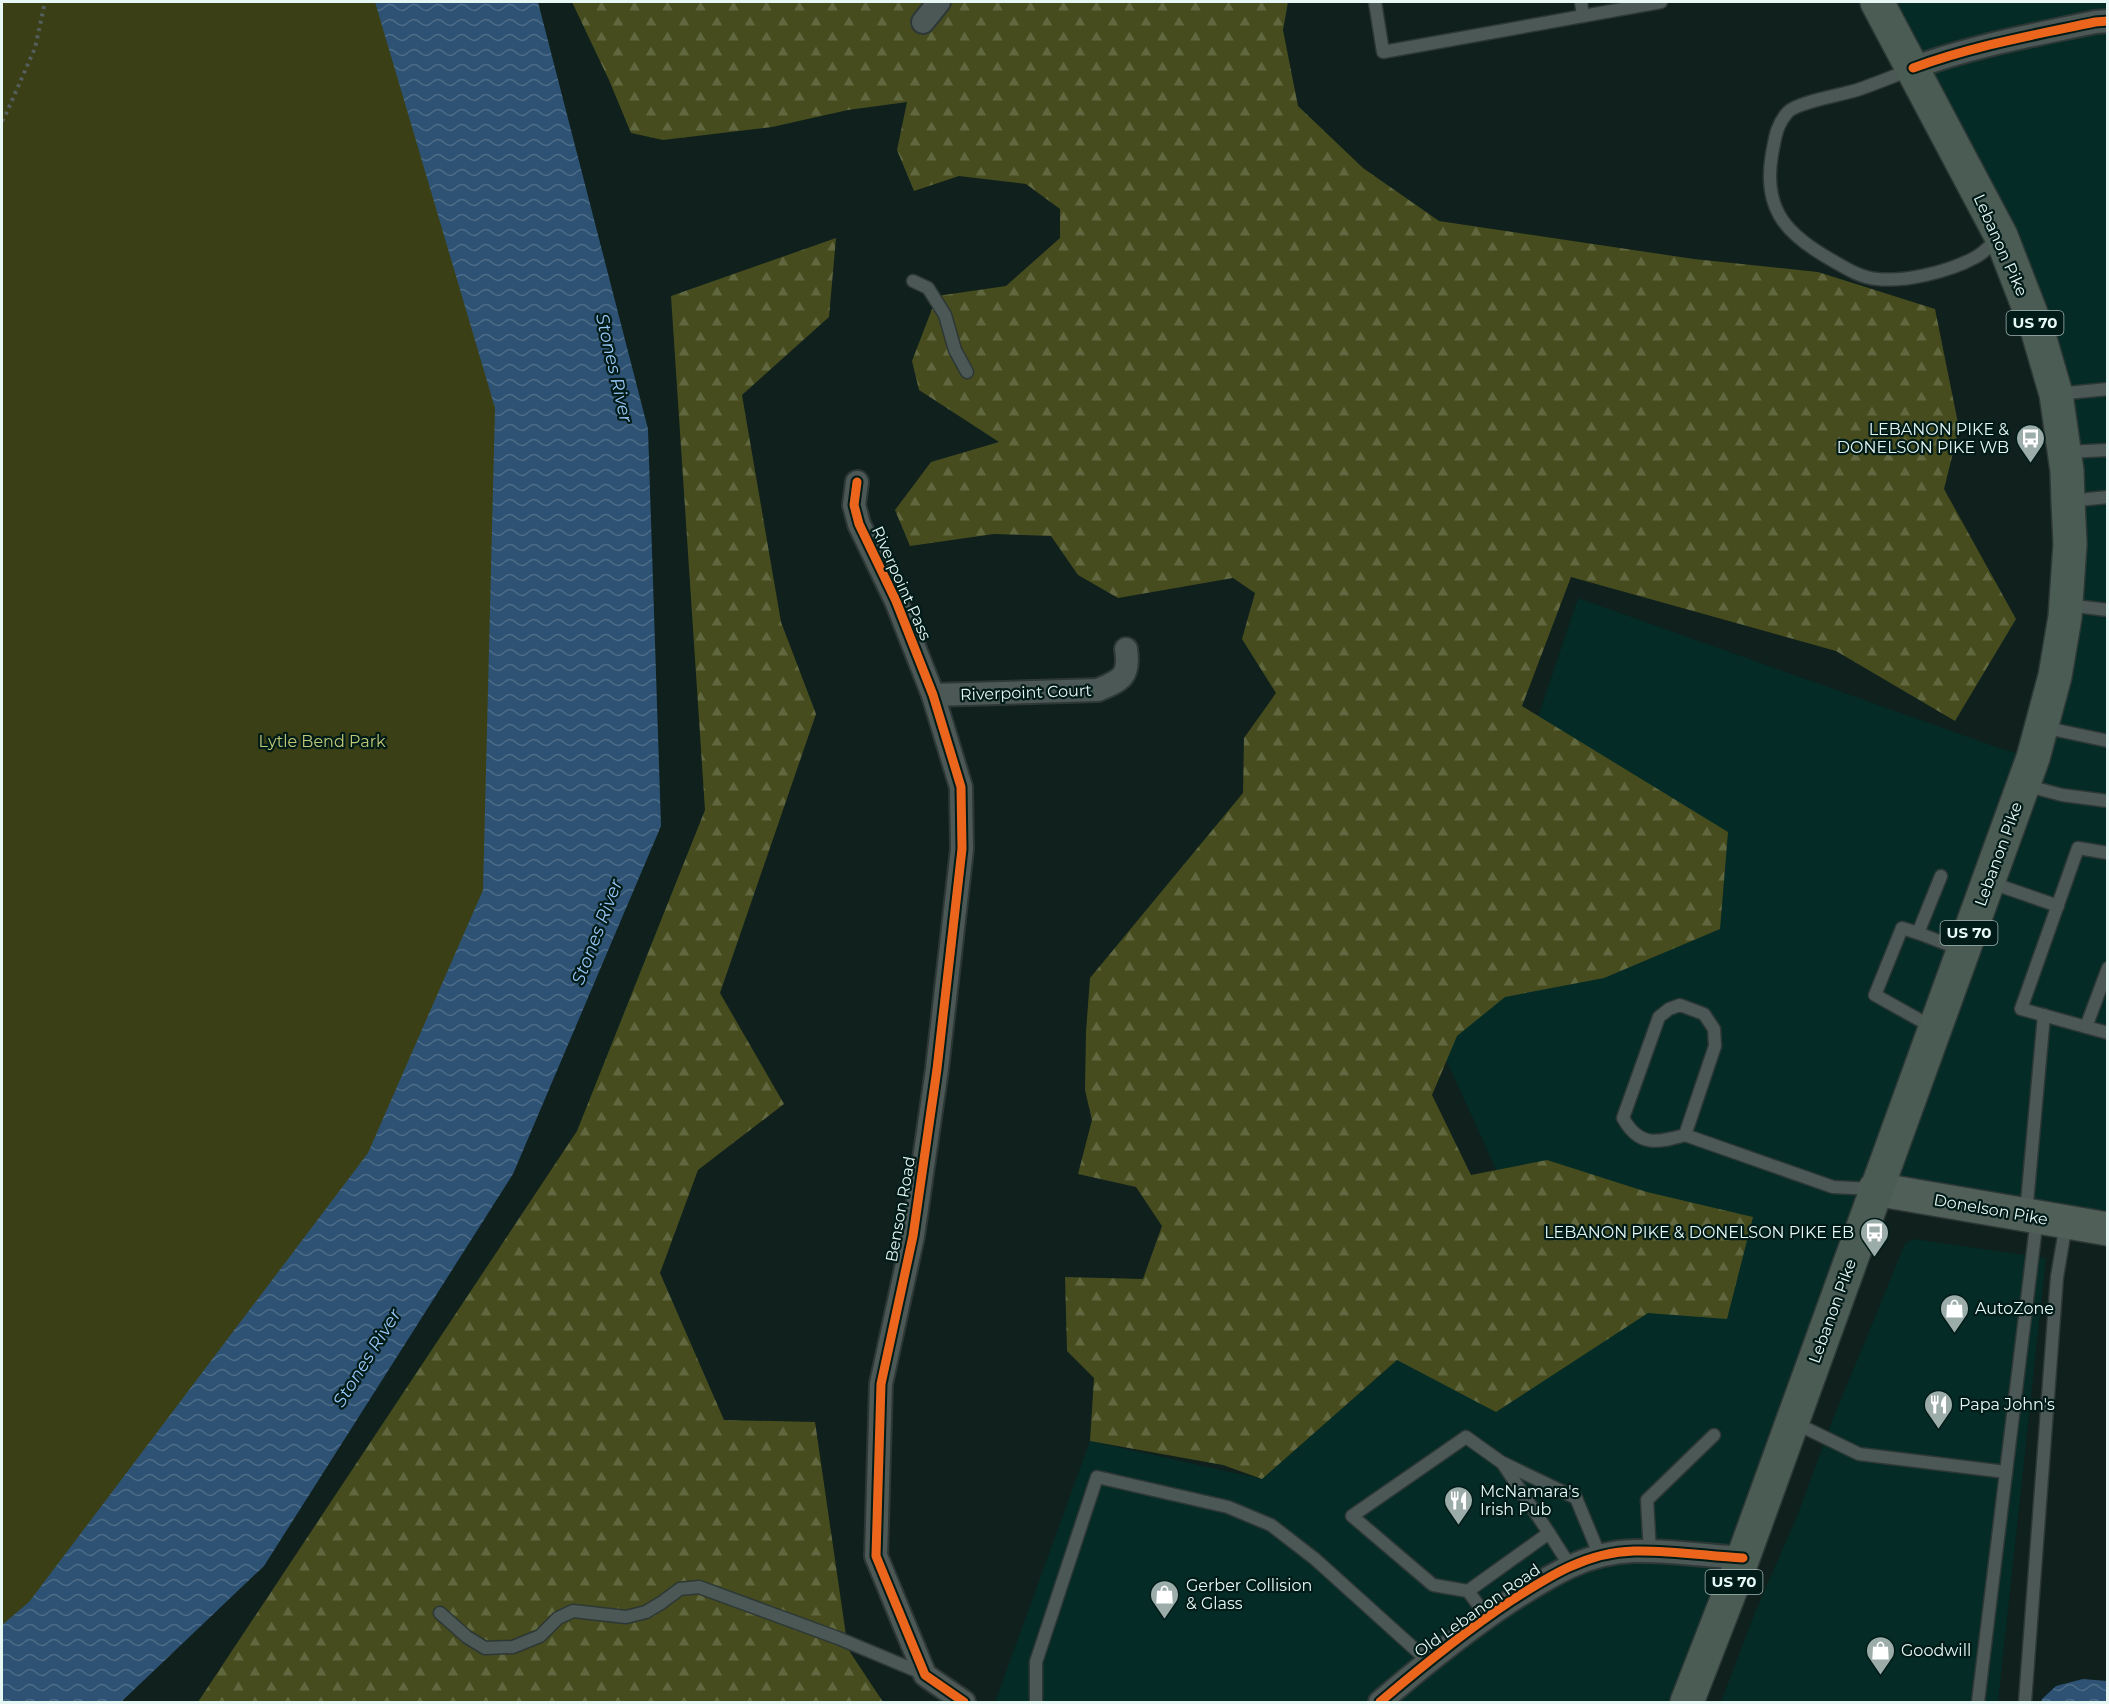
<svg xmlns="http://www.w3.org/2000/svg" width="2109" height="1704" font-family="Montserrat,sans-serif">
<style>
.built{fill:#052b26}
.forest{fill:url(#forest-firs)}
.park{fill:#3a3f15}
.water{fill:url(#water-waves)}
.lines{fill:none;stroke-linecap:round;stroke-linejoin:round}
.service-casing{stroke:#2d3836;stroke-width:15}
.minor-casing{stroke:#2d3836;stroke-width:26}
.secondary-casing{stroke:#2d3836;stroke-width:36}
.primary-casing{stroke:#2d3836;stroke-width:36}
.path{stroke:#545e5c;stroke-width:4;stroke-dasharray:3 4.5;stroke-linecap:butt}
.service{stroke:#4c5855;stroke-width:12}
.minor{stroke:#4c5855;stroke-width:22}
.secondary{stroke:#515f59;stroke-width:33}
.primary{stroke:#4a5c54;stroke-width:33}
.cycleway-casing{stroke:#011c18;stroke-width:13}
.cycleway{stroke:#eb651d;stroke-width:9}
.labels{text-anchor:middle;stroke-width:4.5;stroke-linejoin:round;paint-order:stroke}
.shield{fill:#011c18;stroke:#a2b5b2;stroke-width:1.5}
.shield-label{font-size:15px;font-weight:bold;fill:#e7f7f4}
.street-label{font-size:16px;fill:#e7f7f4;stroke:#011c18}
.poi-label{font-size:16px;fill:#e7f7f4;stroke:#011c18;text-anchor:start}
.park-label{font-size:16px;fill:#c1c876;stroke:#011c18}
.water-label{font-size:18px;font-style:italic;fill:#97c6f6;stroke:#011c18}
</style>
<defs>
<pattern id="forest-firs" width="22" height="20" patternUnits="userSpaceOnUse" patternTransform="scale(1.5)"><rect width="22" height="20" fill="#464c1d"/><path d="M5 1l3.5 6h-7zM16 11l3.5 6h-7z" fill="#61673e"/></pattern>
<pattern id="water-waves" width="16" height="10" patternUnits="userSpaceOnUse" patternTransform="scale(1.5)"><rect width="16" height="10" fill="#2e5273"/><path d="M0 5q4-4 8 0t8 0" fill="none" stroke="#4c6c88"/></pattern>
</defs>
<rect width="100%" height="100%" fill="#0f201d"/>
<g class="built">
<path d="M1877 2H2107V1229L1875 1189 1687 1702H995L1090 1441 1262 1479 1397 1360 1532 1248 1433 1031 1578 598 1996 747 2033 758 2055 676 2056 394Z"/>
<path d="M1913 1239 2046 1258 1998 1702H1721L1756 1610 1798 1514 1833 1419 1905 1244Z"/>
</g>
<g class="forest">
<path d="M572 2H1288L1283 30 1298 106 1363 168 1439 221 1694 259 1818 272 1935 309 1959 428 1944 489 2016 619 1955 721 1836 651 1571 577 1522 706 1728 832 1720 929 1604 978 1505 997 1457 1036 1432 1095 1471 1175 1547 1160 1647 1192 1753 1217 1727 1319 1648 1313 1496 1412 1397 1360 1262 1479 1223 1465 1090 1441 1094 1378 1067 1351 1065 1277 1143 1279 1162 1226 1136 1187 1078 1174 1092 1120 1085 1090 1086 1032 1090 978 1243 793 1244 738 1276 693 1242 639 1255 593 1233 578 1118 598 1078 575 1051 536 994 534 910 546 895 510 931 462 999 442 919 390 912 361 937 296 1006 286 1060 238V209L1026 184 959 176 914 191 897 150 907 102 848 110 772 127 663 140 631 133 609 80Z"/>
<path d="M836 238 829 317 742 395 781 622 816 714 720 993 784 1104 698 1170 660 1273 724 1420 815 1422 848 1649 883 1702H198L577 1131 705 810 671 296Z"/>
</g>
<path class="park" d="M2 2H519L646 806 2 1702Z"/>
<g class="water">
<path d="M375 2H538L648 429 661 826 513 1174 264 1566 121 1702H2V1625L29 1602 368 1153 483 890 495 408Z"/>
<path d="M2083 1679 2107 1681V1702H2041L2042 1699 2056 1686Z"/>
</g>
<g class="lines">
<defs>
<g id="service">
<path d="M1375 2 1383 52 1661 2"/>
<path d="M1581 2 1583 16"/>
<path d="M1912 69C1894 76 1875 84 1857 90 1841 95 1797 102 1788 112 1776 125 1775 139 1772 154 1762 211 1788 236 1835 262 1847 269 1862 278 1877 279 1905 282 1948 272 1974 258 1983 254 1991 245 1998 238"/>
<path d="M913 281 928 288 945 315 955 350 967 372"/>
<path d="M2057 394 2108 389"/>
<path d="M2065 452 2108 450"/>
<path d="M2069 501 2108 497"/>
<path d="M2067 605 2108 610"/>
<path d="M2042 727 2108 741"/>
<path d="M2024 785 2062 795 2108 801"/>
<path d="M2108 853 2078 848 2021 1009 2108 1033"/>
<path d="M1989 882 2058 906"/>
<path d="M1918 933 1962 950"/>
<path d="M2086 1027 2108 968"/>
<path d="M1934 1028 1875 995 1902 928 1918 933 1941 876"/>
<path d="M1685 1135 1715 1046 1714 1029 1704 1014 1680 1005 1669 1009 1659 1017 1623 1118C1639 1147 1657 1143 1685 1135L1833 1187 1874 1189"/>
<path d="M2026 1214 2044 1015"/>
<path d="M1793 1422 1859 1454 2006 1472"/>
<path d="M1503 1464 1549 1533"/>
<path d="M1650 1552 1647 1500 1714 1435"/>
<path d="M1468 1591 1549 1533 1570 1566"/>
<path d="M440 1613 467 1637 485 1648 513 1647 540 1636 558 1618 573 1611 626 1617 646 1612 661 1603 680 1589 699 1587 838 1638 924 1674"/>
<path d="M1487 1617 1468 1591 1433 1585 1352 1516 1466 1437 1501 1462 1576 1498 1600 1556"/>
<path d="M1036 1702V1662L1097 1477 1228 1507 1271 1525 1315 1559 1428 1661"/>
<path d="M1978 1702 2037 1218"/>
<path d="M2025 1702 2057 1277 2066 1224"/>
</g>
<g id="minor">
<path d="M923 22 939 2"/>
<path d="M1913 68C1972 46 2034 35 2095 22L2108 21"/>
<path d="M857 482 854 505 859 524 896 601 933 695 961 787 962 849 937 1069 913 1236 881 1384 876 1556 925 1675 964 1702"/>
<path d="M933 695 1098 690C1122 680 1130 676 1126 649"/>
<path d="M1380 1702C1421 1667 1464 1632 1509 1602 1548 1577 1586 1552 1634 1551 1670 1550 1707 1556 1743 1558"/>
</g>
<path id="secondary" d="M1875 1189 2108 1229"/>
<path id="primary" d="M1687 1702 1743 1558 2033 758 2055 676 2065 617 2070 544 2068 501 2067 471 2056 394 2037 329 2001 236 1877 2"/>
</defs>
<use href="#service" class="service-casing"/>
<use href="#minor" class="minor-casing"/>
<use href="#secondary" class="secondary-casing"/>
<use href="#primary" class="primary-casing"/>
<path class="path" d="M2 121 6 114 35 48 45 2"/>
<use href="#service" class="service"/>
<use href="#minor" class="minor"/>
<use href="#secondary" class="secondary"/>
<use href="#primary" class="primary"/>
<defs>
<g id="cycleway">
<path d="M1913 68C1972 46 2034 35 2095 22L2108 21"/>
<path d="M857 482 854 505 859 524 896 601 933 695 961 787 962 849 937 1069 913 1236 881 1384 876 1556 925 1675 964 1702"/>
<path d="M1380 1702C1421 1667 1464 1632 1509 1602 1548 1577 1586 1552 1634 1551 1670 1550 1707 1556 1743 1558"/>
</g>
</defs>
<use href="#cycleway" class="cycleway-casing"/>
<use href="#cycleway" class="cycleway"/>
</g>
<defs>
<symbol id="bus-pin" viewBox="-11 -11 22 30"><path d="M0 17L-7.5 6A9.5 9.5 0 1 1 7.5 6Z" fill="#9baca9" stroke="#011c18"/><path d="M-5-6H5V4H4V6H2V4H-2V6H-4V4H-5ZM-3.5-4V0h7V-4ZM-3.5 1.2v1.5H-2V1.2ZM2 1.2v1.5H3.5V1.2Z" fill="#fff"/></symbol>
<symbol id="shop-pin" viewBox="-11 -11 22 30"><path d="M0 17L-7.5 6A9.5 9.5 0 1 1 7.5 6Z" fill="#9baca9" stroke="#011c18"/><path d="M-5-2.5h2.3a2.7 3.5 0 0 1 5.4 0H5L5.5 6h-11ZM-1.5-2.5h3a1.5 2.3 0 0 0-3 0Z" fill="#fff"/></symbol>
<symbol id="restaurant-pin" viewBox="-11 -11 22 30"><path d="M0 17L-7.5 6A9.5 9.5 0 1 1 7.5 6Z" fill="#9baca9" stroke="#011c18"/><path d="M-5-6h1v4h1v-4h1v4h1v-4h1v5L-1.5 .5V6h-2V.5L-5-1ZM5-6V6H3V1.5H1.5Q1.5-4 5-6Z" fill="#fff"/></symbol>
</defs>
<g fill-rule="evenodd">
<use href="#bus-pin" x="2014" y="422" width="33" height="45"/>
<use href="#bus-pin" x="1858" y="1216" width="33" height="45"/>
<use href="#shop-pin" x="1938" y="1292" width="33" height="45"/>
<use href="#restaurant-pin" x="1922" y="1388" width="33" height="45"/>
<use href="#restaurant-pin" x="1442" y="1484" width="33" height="45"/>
<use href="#shop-pin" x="1148" y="1578" width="33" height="45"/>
<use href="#shop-pin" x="1864" y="1634" width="33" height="45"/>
</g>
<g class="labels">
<g class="shield">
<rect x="2006.5" y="311" width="57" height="24" rx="4.5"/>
<rect x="1940.5" y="921" width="57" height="24" rx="4.5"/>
<rect x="1705.5" y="1570" width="57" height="24" rx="4.5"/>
</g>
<g class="shield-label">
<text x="2035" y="328">US 70</text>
<text x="1969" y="938">US 70</text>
<text x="1734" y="1587">US 70</text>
</g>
<g class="street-label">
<text transform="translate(2001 245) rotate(66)" y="6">Lebanon Pike</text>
<text transform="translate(902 583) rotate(66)" y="6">Riverpoint Pass</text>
<text transform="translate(1026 692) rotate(-2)" y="6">Riverpoint Court</text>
<text transform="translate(1998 854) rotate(-70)" y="6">Lebanon Pike</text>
<text transform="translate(900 1209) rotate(-80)" y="6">Benson Road</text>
<text transform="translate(1991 1209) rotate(10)" y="6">Donelson Pike</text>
<text transform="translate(1832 1311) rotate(-70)" y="6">Lebanon Pike</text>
<text transform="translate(1477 1610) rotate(-35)" y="6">Old Lebanon Road</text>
</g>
<g class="poi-label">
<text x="2009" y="435" text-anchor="end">LEBANON PIKE &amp;<tspan x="2009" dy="18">DONELSON PIKE WB</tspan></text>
<text x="1854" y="1238" text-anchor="end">LEBANON PIKE &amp; DONELSON PIKE EB</text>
<text x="1975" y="1314">AutoZone</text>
<text x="1959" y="1410">Papa John's</text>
<text x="1480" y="1497">McNamara's<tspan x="1480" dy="18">Irish Pub</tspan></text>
<text x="1186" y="1591">Gerber Collision<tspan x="1186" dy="18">&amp; Glass</tspan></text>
<text x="1901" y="1656">Goodwill</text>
</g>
<g class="park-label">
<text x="322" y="747">Lytle Bend Park</text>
</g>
<g class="water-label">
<text transform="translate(614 368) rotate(77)" y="6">Stones River</text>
<text transform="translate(597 932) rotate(-69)" y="6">Stones River</text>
<text transform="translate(367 1358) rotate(-58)" y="6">Stones River</text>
</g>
</g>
<rect width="2109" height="1704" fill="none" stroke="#e7f7f4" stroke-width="6"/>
</svg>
